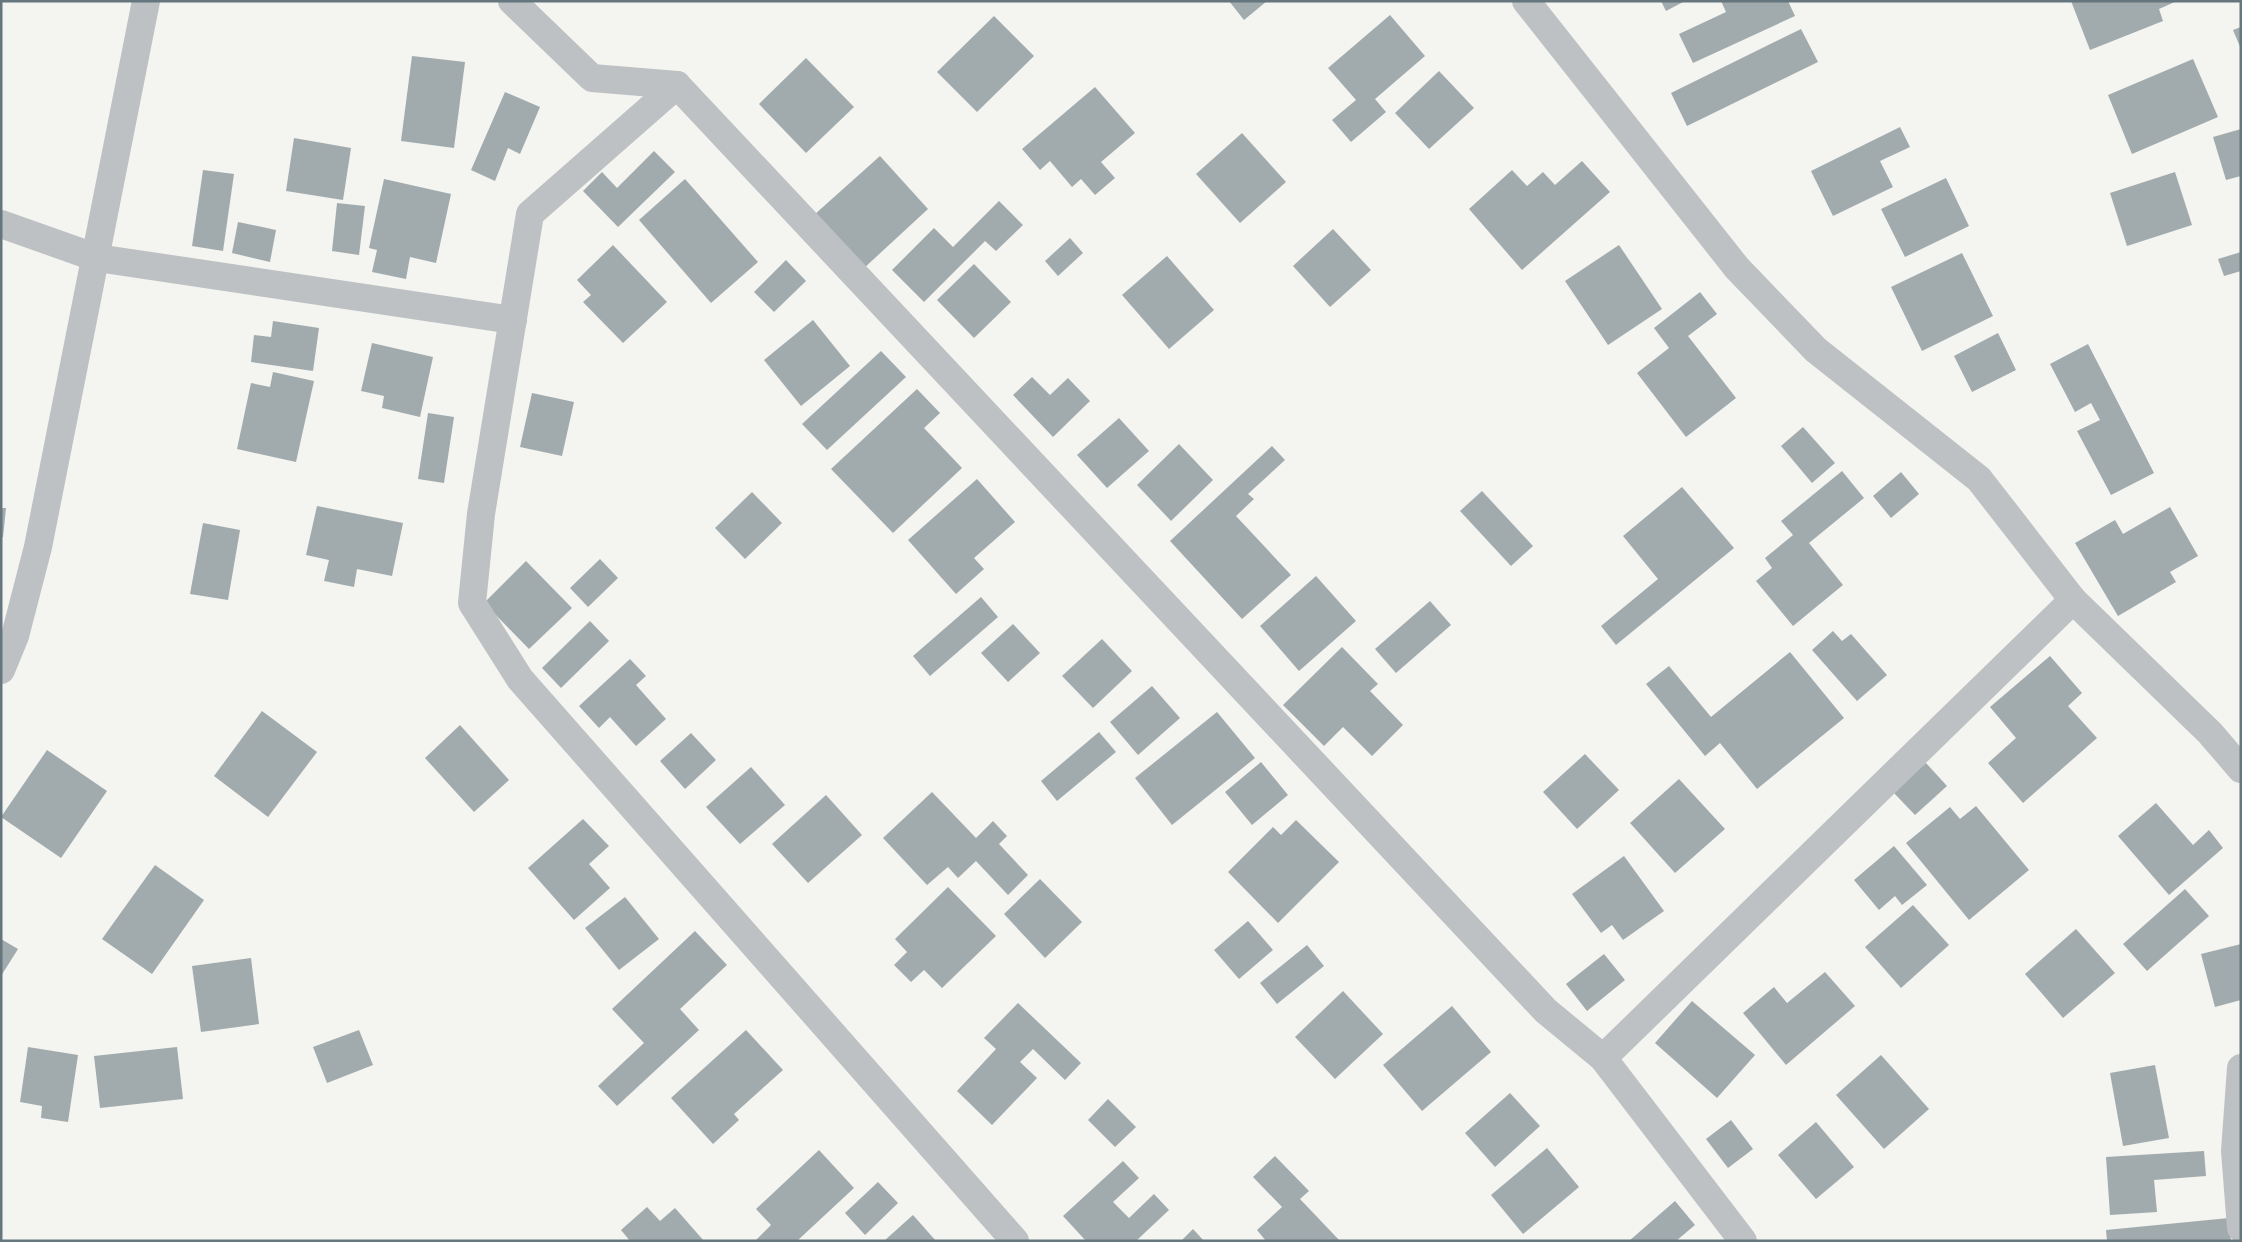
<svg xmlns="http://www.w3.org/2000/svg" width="2242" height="1242" font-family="Raleway,sans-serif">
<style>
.building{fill:#a1abae}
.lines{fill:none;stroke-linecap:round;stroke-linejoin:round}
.minor{stroke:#bdc1c4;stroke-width:28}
</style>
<rect width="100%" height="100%" fill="#f4f4f0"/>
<g class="building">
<path d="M1229 1H1267L1244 20Z"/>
<path d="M1661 1H1685L1666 11Z"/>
<path d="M1721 1H1788L1795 16 1693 63 1679 34 1726 12Z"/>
<path d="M2071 1H2177L2159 9 2163 21 2090 50Z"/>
<path d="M1390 15 1425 56 1375 99 1386 112 1351 142 1332 120 1356 100 1328 68Z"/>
<path d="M994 16 1034 56 977 112 937 72Z"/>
<path d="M2241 27V49L2233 30Z"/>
<path d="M1801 29 1818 62 1687 126 1671 93Z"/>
<path d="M412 56 465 62 454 148 401 141Z"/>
<path d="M806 58 854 107 806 153 759 104Z"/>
<path d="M2193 59 2218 117 2132 154 2108 95Z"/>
<path d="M1439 71 1474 108 1429 149 1395 113Z"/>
<path d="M1095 87 1135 133 1101 162 1115 178 1095 195 1081 179 1072 187 1050 161 1040 170 1022 149Z"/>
<path d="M505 92 540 107 520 154 508 148 495 181 471 170Z"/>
<path d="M1900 127 1910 147 1880 161 1893 187 1833 216 1811 171Z"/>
<path d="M2241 129V176L2226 180 2213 137Z"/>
<path d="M1242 133 1286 182 1240 223 1196 174Z"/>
<path d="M294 138 351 148 343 200 286 191Z"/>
<path d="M654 151 675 172 618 227 583 191 602 172 617 188Z"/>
<path d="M880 156 928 209 863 269 814 215Z"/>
<path d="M1582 161 1610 192 1522 270 1469 209 1512 170 1527 186 1543 172 1555 185Z"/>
<path d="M203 170 234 174 223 251 192 246Z"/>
<path d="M2175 172 2192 225 2127 246 2110 193Z"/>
<path d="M1946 178 1969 226 1905 257 1881 209Z"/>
<path d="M384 179 451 194 436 263 410 257 406 279 372 272 377 250 369 248Z"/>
<path d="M685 179 758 262 711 303 639 220Z"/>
<path d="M999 201 1023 225 996 251 985 241 924 302 892 270 934 228 953 247Z"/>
<path d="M337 203 365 206 359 255 332 251Z"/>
<path d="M238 222 276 230 270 262 232 253Z"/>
<path d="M1333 229 1371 270 1330 307 1293 266Z"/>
<path d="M1070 238 1083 253 1058 276 1045 261Z"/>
<path d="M613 245 667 302 623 343 583 302 591 295 577 280Z"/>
<path d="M1619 245 1662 309 1608 345 1565 281Z"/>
<path d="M2241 252V271L2224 276 2218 259Z"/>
<path d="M1962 253 1993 316 1922 351 1891 287Z"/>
<path d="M1167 256 1214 310 1169 349 1122 295Z"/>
<path d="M786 260 806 281 774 312 754 292Z"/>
<path d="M974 264 1011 302 974 338 937 300Z"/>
<path d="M1700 292 1717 314 1688 336 1736 398 1686 437 1637 373 1669 348 1654 328Z"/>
<path d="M813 320 850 366 801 406 764 360Z"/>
<path d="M273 321 319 328 313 371 251 362 254 335 271 337Z"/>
<path d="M1998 333 2016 370 1972 392 1954 356Z"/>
<path d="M372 343 433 357 420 417 382 408 384 396 361 391Z"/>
<path d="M2088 344 2154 473 2111 495 2077 431 2100 420 2091 403 2075 412 2050 364Z"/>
<path d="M881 351 906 377 827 450 802 424Z"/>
<path d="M273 372 314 381 296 462 237 449 251 383 270 387Z"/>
<path d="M1032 377 1050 395 1068 378 1090 401 1053 437 1013 395Z"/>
<path d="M917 389 940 413 924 428 962 468 893 533 831 469Z"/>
<path d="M532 393 574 402 562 456 520 447Z"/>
<path d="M428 413 454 417 444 483 418 479Z"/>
<path d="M1119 418 1149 451 1107 488 1077 455Z"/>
<path d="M1803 427 1835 463 1812 483 1781 446Z"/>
<path d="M1179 444 1213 480 1171 521 1137 485Z"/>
<path d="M1272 446 1285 460 1248 494 1254 499 1236 516 1291 575 1242 619 1170 541Z"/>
<path d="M1842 471 1864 498 1809 543 1843 585 1793 626 1756 581 1772 568 1765 558 1793 535 1781 521Z"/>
<path d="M1901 472 1919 494 1891 518 1873 496Z"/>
<path d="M977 479 1015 522 974 558 984 569 956 594 908 540Z"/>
<path d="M1682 487 1734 548 1616 645 1601 626 1658 579 1623 536Z"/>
<path d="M1482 491 1533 546 1511 566 1460 511Z"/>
<path d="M752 492 782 523 745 559 715 528Z"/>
<path d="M317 506 403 523 392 576 357 569 354 587 324 581 329 560 306 555Z"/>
<path d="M2170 507 2198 556 2170 572 2176 582 2118 616 2075 543 2115 520 2123 534Z"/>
<path d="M1 508H6L3 537H1Z"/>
<path d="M203 523 240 530 228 600 190 594Z"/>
<path d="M600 559 618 578 588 607 570 588Z"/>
<path d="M526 561 572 608 529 649 484 603Z"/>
<path d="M1316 576 1356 621 1299 671 1260 626Z"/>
<path d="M981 597 998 617 930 676 913 656Z"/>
<path d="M1430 601 1451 625 1396 673 1375 649Z"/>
<path d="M590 621 609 641 561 688 542 668Z"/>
<path d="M1013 624 1040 653 1008 682 981 653Z"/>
<path d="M1833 631 1842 641 1851 634 1887 675 1857 701 1812 650Z"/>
<path d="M1102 639 1132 671 1093 708 1062 676Z"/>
<path d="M1342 647 1378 684 1370 691 1403 725 1372 756 1343 727 1324 746 1283 705Z"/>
<path d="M1790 652 1844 718 1757 789 1720 743 1705 756 1646 684 1669 666 1711 717Z"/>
<path d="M2050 656 2082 693 2068 706 2097 738 2023 803 1988 763 2016 738 1990 707Z"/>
<path d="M630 659 646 676 636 685 666 719 636 746 610 717 599 728 579 706Z"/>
<path d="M1152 686 1180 718 1138 755 1110 722Z"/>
<path d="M262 711 317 752 268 817 214 776Z"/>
<path d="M1217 712 1255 758 1172 825 1135 778Z"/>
<path d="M460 725 509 780 474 812 425 758Z"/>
<path d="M1099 732 1116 752 1057 801 1041 781Z"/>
<path d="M691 733 716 760 685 789 660 761Z"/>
<path d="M47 750 107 791 61 858 1 817Z"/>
<path d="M1585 754 1619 790 1577 829 1543 792Z"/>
<path d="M1261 762 1288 795 1252 825 1225 792Z"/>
<path d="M1926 763 1947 786 1915 815 1893 792Z"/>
<path d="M751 767 785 805 740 844 706 807Z"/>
<path d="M1679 779 1725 829 1675 873 1630 823Z"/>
<path d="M932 792 976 838 993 821 1007 836 999 844 1028 875 1008 895 976 861 958 878 948 867 927 885 883 838Z"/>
<path d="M826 795 862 835 808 883 772 844Z"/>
<path d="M2156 803 2193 845 2209 830 2223 848 2169 895 2118 836Z"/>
<path d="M1976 806 2029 870 1969 920 1906 843 1950 807 1960 819Z"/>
<path d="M583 819 609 846 589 864 610 888 574 920 528 868Z"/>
<path d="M1296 820 1339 862 1278 923 1228 872 1273 827 1281 835Z"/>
<path d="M1894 846 1927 885 1902 905 1895 896 1879 910 1854 880Z"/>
<path d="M1624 856 1664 911 1623 940 1612 925 1601 933 1572 894Z"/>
<path d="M155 865 204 900 152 974 102 939Z"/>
<path d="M1040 879 1082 922 1045 958 1004 914Z"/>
<path d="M948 887 996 936 942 988 924 970 911 982 894 965 907 952 895 939Z"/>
<path d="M2185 889 2209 916 2147 971 2123 944Z"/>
<path d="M625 897 659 939 619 970 585 928Z"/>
<path d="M1913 905 1949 945 1901 988 1865 947Z"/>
<path d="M1248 921 1273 950 1239 979 1214 950Z"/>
<path d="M2076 929 2115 973 2063 1018 2025 974Z"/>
<path d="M695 931 727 965 680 1009 699 1030 617 1106 598 1086 644 1043 612 1009Z"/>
<path d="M1 939 18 949 1 976Z"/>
<path d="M2241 944V1000L2215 1007 2201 954Z"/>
<path d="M1307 945 1324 966 1277 1004 1260 983Z"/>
<path d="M1604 954 1625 980 1587 1011 1566 984Z"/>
<path d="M251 958 259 1024 201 1032 192 966Z"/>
<path d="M1825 972 1855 1006 1786 1065 1743 1013 1774 987 1787 1003Z"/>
<path d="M1343 991 1383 1034 1335 1079 1295 1037Z"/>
<path d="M1692 1001 1755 1055 1717 1098 1655 1043Z"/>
<path d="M1018 1003 1081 1063 1065 1080 1033 1049 1020 1062 1037 1078 992 1125 957 1091 996 1049 984 1038Z"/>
<path d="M1452 1006 1491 1052 1422 1111 1383 1065Z"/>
<path d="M359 1030 373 1065 327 1083 313 1047Z"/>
<path d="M746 1030 783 1070 734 1114 739 1120 713 1144 671 1098Z"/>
<path d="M28 1047 78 1055 68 1122 41 1118 42 1106 20 1102Z"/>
<path d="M177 1047 183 1099 100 1108 94 1056Z"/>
<path d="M1881 1055 1929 1109 1884 1149 1836 1095Z"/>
<path d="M2155 1065 2169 1138 2123 1146 2110 1073Z"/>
<path d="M1510 1093 1540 1126 1495 1167 1465 1133Z"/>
<path d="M1108 1099 1136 1127 1115 1147 1088 1120Z"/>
<path d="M1731 1120 1753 1149 1728 1168 1706 1139Z"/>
<path d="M1816 1122 1854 1167 1816 1199 1778 1155Z"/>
<path d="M1547 1148 1579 1187 1523 1234 1491 1195Z"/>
<path d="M819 1150 854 1188 797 1241H755L771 1225 756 1209Z"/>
<path d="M2204 1151 2206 1176 2154 1180 2157 1212 2110 1215 2106 1157Z"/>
<path d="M1275 1156 1309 1191 1300 1199 1340 1241H1266L1257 1230 1282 1207 1253 1177Z"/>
<path d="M1123 1161 1139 1178 1113 1202 1129 1218 1154 1194 1169 1210 1136 1241H1086L1063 1216Z"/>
<path d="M878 1182 898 1203 865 1235 845 1213Z"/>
<path d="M1675 1201 1695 1225 1676 1241H1629Z"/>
<path d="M647 1207 660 1221 675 1208 704 1241H630L621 1230Z"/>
<path d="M913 1215 936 1241H884Z"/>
<path d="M2229 1218 2231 1241H2107L2106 1230Z"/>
<path d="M1193 1229 1204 1241H1181Z"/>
</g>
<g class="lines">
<g class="minor">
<path d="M512 1 592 78 677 85 1546 1011 1603 1058 1743 1241"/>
<path d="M1526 1 1737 268 1816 350 1979 479 2073 600 2210 733 2241 769"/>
<path d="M677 85 530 214 481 514 472 603 520 679 1015 1241"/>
<path d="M1 224 97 258 513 320"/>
<path d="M1 670 15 636 38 547 146 1"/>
<path d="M1603 1058 2073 600"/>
<path d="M2241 1068 2235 1151 2241 1228"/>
</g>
</g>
<rect width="2242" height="1242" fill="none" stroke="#65767f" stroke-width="5"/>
</svg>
